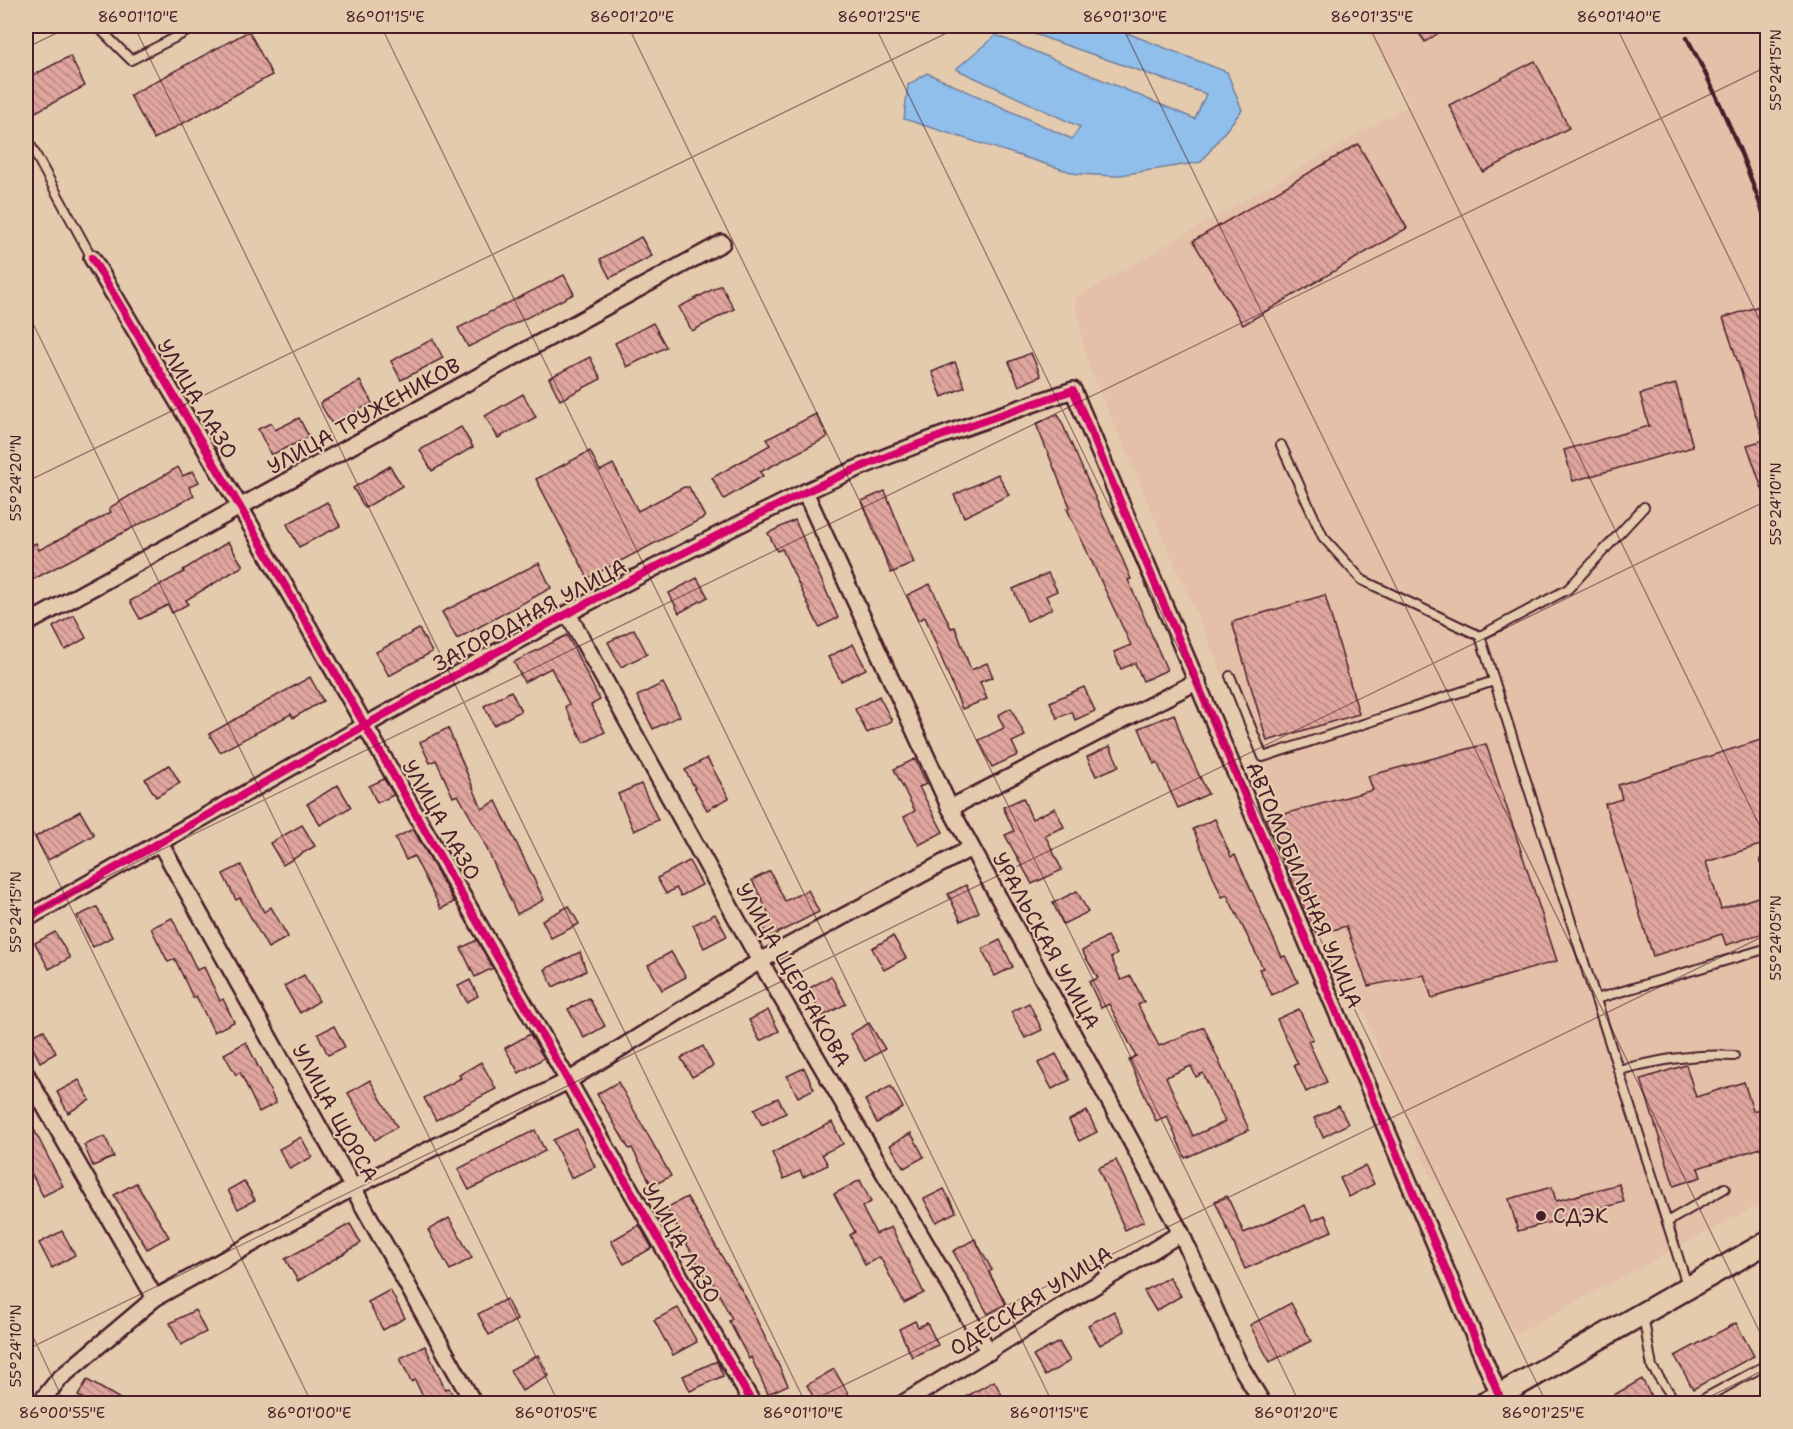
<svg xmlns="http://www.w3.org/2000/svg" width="1793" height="1429" font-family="'Shantell Sans',sans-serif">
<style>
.built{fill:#e4c0a8}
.water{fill:#8fbfea;stroke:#737f9e;stroke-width:1.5}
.building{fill:url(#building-back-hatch);stroke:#4a1f2b;stroke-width:1.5;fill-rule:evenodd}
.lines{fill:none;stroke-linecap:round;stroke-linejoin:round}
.service-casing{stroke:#4a1f2b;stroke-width:12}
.minor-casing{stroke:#4a1f2b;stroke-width:20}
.secondary-casing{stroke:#4a1f2b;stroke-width:26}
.service{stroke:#e5cbad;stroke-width:8}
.minor{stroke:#e5cbad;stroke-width:15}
.secondary{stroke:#e5cbad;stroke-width:21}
.rail{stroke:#4a1f2b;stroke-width:4.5}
.cycleway-casing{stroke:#e5cbad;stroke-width:11}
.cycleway{stroke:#d6006c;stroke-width:8}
.ticks{fill:none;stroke:#4a1f2b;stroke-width:1.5;stroke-opacity:0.45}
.poi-dot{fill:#4a1f2b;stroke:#e5cbad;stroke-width:2}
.labels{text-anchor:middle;stroke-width:4.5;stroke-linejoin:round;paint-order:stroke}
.street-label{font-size:21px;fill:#4a1f2b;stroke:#e5cbad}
.poi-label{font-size:21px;fill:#4a1f2b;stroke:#e5cbad;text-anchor:start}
.neatline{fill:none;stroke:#4a1f2b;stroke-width:2}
.ticks-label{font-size:15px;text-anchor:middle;fill:#4a1f2b}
</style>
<defs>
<pattern id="building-back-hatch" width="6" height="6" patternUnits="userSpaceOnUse" patternTransform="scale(1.5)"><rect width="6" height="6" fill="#e0a69e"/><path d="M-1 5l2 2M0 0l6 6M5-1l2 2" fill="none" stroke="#b88781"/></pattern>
</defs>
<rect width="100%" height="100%" fill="#e5cbad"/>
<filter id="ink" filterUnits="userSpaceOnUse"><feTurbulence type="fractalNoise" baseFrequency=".0167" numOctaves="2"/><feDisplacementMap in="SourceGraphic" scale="12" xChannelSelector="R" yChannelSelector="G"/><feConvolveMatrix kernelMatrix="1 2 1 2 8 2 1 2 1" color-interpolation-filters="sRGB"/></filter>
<g filter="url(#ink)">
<path class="built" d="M1364 26H1767V1200L1514 1335 1421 1156 1305 864 1088 365 1074 299 1410 104Z"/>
<path class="water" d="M1011 26H1109L1227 72 1242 110 1201 162 1114 176 1077 174 904 119 908 85 927 73 1072 139 1080 127 956 69 996 35 1195 119 1206 94Z"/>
<g class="building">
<path d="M1414 26H1449L1425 42Z"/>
<path d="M249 31 272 75 154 139 130 95Z"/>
<path d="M70 56 85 86 26 117V79Z"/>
<path d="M1535 61 1569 128 1483 172 1449 105Z"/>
<path d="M1358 144 1407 228 1243 325 1193 241Z"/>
<path d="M641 237 652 256 610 278 600 259Z"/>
<path d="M564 275 574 294 468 347 458 328Z"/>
<path d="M721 285 734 309 692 331 679 307Z"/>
<path d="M1759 306 1767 332V497H1765L1747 445 1764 440 1723 318Z"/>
<path d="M653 323 666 347 627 367 615 343Z"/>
<path d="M433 339 443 358 401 380 391 361Z"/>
<path d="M1031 353 1041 376 1019 386 1009 362Z"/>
<path d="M590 357 601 379 560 400 549 378Z"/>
<path d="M955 362 965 387 942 397 932 372Z"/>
<path d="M360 381 372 403 332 424 320 403Z"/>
<path d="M1676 384 1693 447 1573 481 1564 450 1649 426 1640 394Z"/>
<path d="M523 394 536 417 498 438 485 416Z"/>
<path d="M816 414 828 437 760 472 763 476 724 499 712 478 770 445 767 439Z"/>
<path d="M1058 414 1119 551 1131 579 1128 580 1167 670 1143 681 1135 663 1121 669 1114 652 1131 645 1067 509 1070 507 1036 424Z"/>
<path d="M299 418 309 437 271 455 258 429 271 423 275 430Z"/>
<path d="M461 427 473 447 432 471 420 450Z"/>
<path d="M590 451 600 471 613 464 638 511 684 487H689L705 517 588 578 536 479Z"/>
<path d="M390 466 402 486 365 508 353 488Z"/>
<path d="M178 467 183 476 193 471 199 482 189 487 194 496 26 583V548L36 543 39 550 86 526 111 512 109 508Z"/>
<path d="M998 474 1009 495 964 517 954 495Z"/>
<path d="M885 491 914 563 891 573 862 501Z"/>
<path d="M327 502 340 526 299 547 287 524Z"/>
<path d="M795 520 838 618 819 627 782 549 777 551 768 533Z"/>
<path d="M228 542 243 566 186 600 188 604 172 613 168 605 140 619 130 601 184 572 183 570Z"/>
<path d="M539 563 551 588 457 639 442 612Z"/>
<path d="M1048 573 1057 591 1046 596 1052 609 1027 621 1013 589Z"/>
<path d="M697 578 708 597 679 613 669 593Z"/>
<path d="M930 584 951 628 955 627 971 670 987 663 993 677 980 682 987 699 962 709 925 617 918 620 907 595Z"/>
<path d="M1325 595 1359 714 1267 741 1232 622Z"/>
<path d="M74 615 86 638 65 650 53 627Z"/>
<path d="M419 629 432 652 389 676 376 652Z"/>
<path d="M634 629 647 654 621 667 608 642Z"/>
<path d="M567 635 600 700 591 705 605 732 584 743 565 707 569 704 551 668 524 682 514 662Z"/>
<path d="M853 644 866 669 841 681 828 657Z"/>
<path d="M310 677 323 701 293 718 291 714 220 752 209 734Z"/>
<path d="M663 683 680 716 653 729 637 696Z"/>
<path d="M1084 687 1095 711 1075 720 1072 712 1057 718 1050 702Z"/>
<path d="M511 691 521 711 494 725 484 706Z"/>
<path d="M879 696 892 721 867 733 855 709Z"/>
<path d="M1011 708 1025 736 1012 742 1018 755 992 767 979 740 1004 728 998 715Z"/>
<path d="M1174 714 1184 743 1208 794 1178 808 1157 762 1154 764 1139 728Z"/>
<path d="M448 728 482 809 496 801 544 900 517 914 480 834 458 795 453 797 436 760 430 763 420 742Z"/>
<path d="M1767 738V843L1706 862 1721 909 1767 894V932L1726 945 1722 934 1653 956 1605 804 1622 799 1618 785Z"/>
<path d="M1486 744 1557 961 1432 998 1424 975 1368 986 1346 926 1318 935 1311 927 1265 819 1373 790 1368 776Z"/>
<path d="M1110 746 1119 766 1096 776 1087 757Z"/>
<path d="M707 758 729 798 707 810 685 770Z"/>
<path d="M915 759 927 784 919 787 943 832 919 845 904 817 915 811 894 769Z"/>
<path d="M169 765 180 783 156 797 145 779Z"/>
<path d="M384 779 394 795 377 803 369 786Z"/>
<path d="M641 784 658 820 634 831 618 794Z"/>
<path d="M338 785 351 807 320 825 307 804Z"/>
<path d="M1023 798 1032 819 1055 808 1064 827 1045 835 1062 870 1032 884 1005 835 1014 831 1003 807Z"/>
<path d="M80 811 94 835 48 860 35 837Z"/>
<path d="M1215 819 1231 857 1235 855 1282 957 1285 956 1298 982 1272 995 1259 969 1263 968 1227 895 1222 897 1193 829Z"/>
<path d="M302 825 315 846 283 865 270 843Z"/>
<path d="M413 829 454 902 441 909 414 856 406 860 395 838Z"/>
<path d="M689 861 702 885 681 896 676 888 666 894 657 878Z"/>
<path d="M241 865 264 912 271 907 288 937 268 948 240 898 236 900 223 874Z"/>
<path d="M770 871 785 901 808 890 819 912 768 938 760 921 770 916 752 880Z"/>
<path d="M966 885 979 912 961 921 948 894Z"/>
<path d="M1077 891 1088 912 1063 924 1053 903Z"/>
<path d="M569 906 579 924 551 938 542 920Z"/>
<path d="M97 907 112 937 93 947 77 916Z"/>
<path d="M715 914 727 936 704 948 693 925Z"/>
<path d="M172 918 197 970 204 967 220 1001 223 999 234 1022 214 1032 196 996 193 998 175 959 168 962 151 928Z"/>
<path d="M55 932 70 958 49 969 35 943Z"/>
<path d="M893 936 906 958 884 970 872 948Z"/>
<path d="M1107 936 1117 954 1111 958 1121 980 1131 976 1144 1002 1138 1005 1159 1046 1204 1027 1249 1130 1185 1158 1167 1116 1156 1121 1129 1060 1136 1056 1109 1004 1101 1008 1089 982 1098 978 1082 951ZM1191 1066 1196 1077 1203 1073 1225 1122 1193 1136 1166 1077Z"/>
<path d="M477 940 493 968 475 977 461 948Z"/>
<path d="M1000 940 1013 967 995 976 982 949Z"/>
<path d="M580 952 586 971 553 987 545 969Z"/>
<path d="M671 952 686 977 662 990 648 965Z"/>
<path d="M304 975 319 1001 300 1013 284 986Z"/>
<path d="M831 976 846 1004 823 1016 808 989Z"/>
<path d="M470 980 478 996 467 1002 458 986Z"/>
<path d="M589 998 605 1026 584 1038 568 1009Z"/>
<path d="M1029 1003 1042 1030 1025 1038 1011 1012Z"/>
<path d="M1299 1009 1313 1039 1308 1041 1327 1082 1306 1092 1294 1065 1298 1064 1277 1019Z"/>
<path d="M768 1010 779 1031 760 1041 749 1020Z"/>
<path d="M869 1023 885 1049 865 1061 850 1034Z"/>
<path d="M334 1026 345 1047 328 1055 318 1034Z"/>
<path d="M44 1030 56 1053 40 1062 28 1038Z"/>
<path d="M530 1034 544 1058 519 1073 505 1048Z"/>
<path d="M246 1042 276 1103 259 1112 240 1072 236 1075 224 1054Z"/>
<path d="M703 1046 713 1066 692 1077 681 1058Z"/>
<path d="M1056 1054 1070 1080 1052 1089 1038 1063Z"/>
<path d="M481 1062 496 1089 436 1120 424 1098 461 1078 459 1075Z"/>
<path d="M1686 1065 1696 1097 1744 1082 1753 1111 1767 1107V1146L1698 1168 1701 1177 1674 1186 1641 1079Z"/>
<path d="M804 1068 814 1089 798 1097 787 1076Z"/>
<path d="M79 1080 90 1100 68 1113 57 1092Z"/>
<path d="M370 1080 397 1127 375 1140 348 1093Z"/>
<path d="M618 1082 671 1176 652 1186 632 1148 629 1149 597 1094Z"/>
<path d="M891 1086 903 1108 877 1123 865 1100Z"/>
<path d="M778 1098 786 1113 762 1125 754 1109Z"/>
<path d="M1339 1106 1348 1124 1323 1137 1314 1118Z"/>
<path d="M1087 1111 1097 1132 1079 1141 1069 1120Z"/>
<path d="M26 1114 63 1186 43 1196 26 1163Z"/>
<path d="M832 1122 843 1144 822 1154 828 1165 803 1177 800 1171 784 1179 772 1153Z"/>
<path d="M577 1129 595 1167 571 1178 553 1140Z"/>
<path d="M535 1130 545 1151 469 1190 458 1169Z"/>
<path d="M911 1133 924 1157 904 1168 890 1145Z"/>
<path d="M105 1136 114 1157 93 1166 84 1145Z"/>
<path d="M301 1137 312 1157 290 1169 279 1149Z"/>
<path d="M1116 1160 1144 1221 1125 1230 1098 1168Z"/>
<path d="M1365 1166 1374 1184 1349 1197 1340 1178Z"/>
<path d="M860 1180 871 1202 862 1207 876 1234 891 1227 924 1293 904 1303 880 1257 865 1265 850 1235 855 1232 834 1194Z"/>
<path d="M244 1181 255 1200 238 1209 228 1190Z"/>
<path d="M136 1183 169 1237 147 1249 114 1195Z"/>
<path d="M1619 1184 1624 1202 1518 1231 1509 1199 1552 1187 1556 1201Z"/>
<path d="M944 1189 956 1212 936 1222 924 1199Z"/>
<path d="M1227 1196 1244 1233 1305 1205 1312 1221 1325 1215 1332 1231 1245 1269 1215 1201Z"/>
<path d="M687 1197 745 1296 788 1385 768 1394 751 1357 749 1359 729 1321 732 1319 708 1274 705 1276 666 1208Z"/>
<path d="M449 1218 472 1258 450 1270 428 1230Z"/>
<path d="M350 1224 361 1243 298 1281 285 1259Z"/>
<path d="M639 1225 652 1248 624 1264 611 1241Z"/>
<path d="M62 1231 75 1255 52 1268 39 1243Z"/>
<path d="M975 1239 992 1270 989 1272 1006 1304 988 1314 953 1251Z"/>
<path d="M1169 1277 1181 1296 1156 1311 1144 1291Z"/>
<path d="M390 1290 405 1318 383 1330 368 1302Z"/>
<path d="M506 1299 517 1320 489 1335 478 1314Z"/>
<path d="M1291 1303 1311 1341 1270 1362 1250 1325Z"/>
<path d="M678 1308 697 1342 673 1355 654 1320Z"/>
<path d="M195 1310 206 1332 181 1345 170 1323Z"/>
<path d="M1114 1311 1125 1331 1100 1345 1088 1325Z"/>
<path d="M915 1321 918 1327 927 1323 938 1345 912 1357 899 1329Z"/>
<path d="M1736 1323 1754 1356 1693 1389 1675 1356Z"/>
<path d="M1059 1342 1070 1361 1045 1376 1033 1356Z"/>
<path d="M425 1346 445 1389 449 1388 457 1404H415L424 1399 415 1380 411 1382 400 1358Z"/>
<path d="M538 1355 549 1376 522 1391 510 1370Z"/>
<path d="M717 1361 723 1376 690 1391 683 1376Z"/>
<path d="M834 1369 854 1404H817L807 1385Z"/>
<path d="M1642 1379 1655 1404H1598Z"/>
<path d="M87 1380 129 1404H91L78 1396Z"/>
<path d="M994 1381 1007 1404H953Z"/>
</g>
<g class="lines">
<defs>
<g id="service">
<path d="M97 26 131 60 198 26"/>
<path d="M26 137 92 258"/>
<path d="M1281 445 1323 537 1362 580 1480 636 1687 1285"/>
<path d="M1480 636 1568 589 1644 507"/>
<path d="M1230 676 1263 757 1494 681"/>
<path d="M1765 861 1768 860"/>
<path d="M1596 999 1768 948"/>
<path d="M1618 1070C1657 1061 1694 1053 1734 1056"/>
<path d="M1667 1222 1725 1188"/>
<path d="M1643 1315 1652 1367 1677 1404"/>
<path d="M1694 1404 1768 1364"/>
</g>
<g id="minor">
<path d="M92 258 240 507 753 1404"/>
<path d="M805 492 950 808 1181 1233 1238 1362 1263 1404"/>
<path d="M568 614 760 961 989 1352"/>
<path d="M26 624 722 243"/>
<path d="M950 808 1198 681"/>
<path d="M160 843 474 1404"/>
<path d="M26 919C282 773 537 622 803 493 890 451 983 421 1073 390L1499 1395"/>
<path d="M26 1074 155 1298"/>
<path d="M39 1404 59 1379 155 1298 352 1188 568 1081 760 961 971 848"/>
<path d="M902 1404 1181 1233"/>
</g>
<path id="secondary" d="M1484 1404 1768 1242"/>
</defs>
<use href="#service" class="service-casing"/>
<use href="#minor" class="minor-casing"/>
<use href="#secondary" class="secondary-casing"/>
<use href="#service" class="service"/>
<use href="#minor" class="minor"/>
<use href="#secondary" class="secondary"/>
<path class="rail" d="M1687 38C1720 99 1746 161 1768 227"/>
<defs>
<g id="cycleway">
<path d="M92 258 240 507 753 1404"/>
<path d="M26 919C282 773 537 622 803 493 890 451 983 421 1073 390L1499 1395"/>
</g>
</defs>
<use href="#cycleway" class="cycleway-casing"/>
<use href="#cycleway" class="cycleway"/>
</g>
</g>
<path class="ticks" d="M134 26 806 1404M381 26 1053 1404M628 26 1300 1404M875 26 1547 1404M1122 26 1768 1349M1369 26 1768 843M1616 26 1768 337M26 48 71 26M26 309 559 1404M26 482 961 26M26 815 312 1404M26 916 1768 66M26 1322 65 1404M26 1350 1768 500M805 1404 1768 934M1695 1404 1768 1368"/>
<circle class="poi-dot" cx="1541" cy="1216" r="6"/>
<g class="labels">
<g class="street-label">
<text transform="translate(197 399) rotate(59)" y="7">УЛИЦА ЛАЗО</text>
<text transform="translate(364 416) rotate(-29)" y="7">УЛИЦА ТРУЖЕНИКОВ</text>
<text transform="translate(530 615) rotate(-28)" y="7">ЗАГОРОДНАЯ УЛИЦА</text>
<text transform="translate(441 820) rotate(60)" y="7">УЛИЦА ЛАЗО</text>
<text transform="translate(1304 885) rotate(67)" y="7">АВТОМОБИЛЬНАЯ УЛИЦА</text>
<text transform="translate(1046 941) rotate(61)" y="7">УРАЛЬСКАЯ УЛИЦА</text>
<text transform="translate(793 975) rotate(60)" y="7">УЛИЦА ЩЕРБАКОВА</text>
<text transform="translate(335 1113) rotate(61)" y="7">УЛИЦА ЩОРСА</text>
<text transform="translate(681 1243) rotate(60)" y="7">УЛИЦА ЛАЗО</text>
<text transform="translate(1031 1301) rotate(-32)" y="7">ОДЕССКАЯ УЛИЦА</text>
</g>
<g class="poi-label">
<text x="1553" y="1223">СДЭК</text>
</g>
</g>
<rect width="1793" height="1429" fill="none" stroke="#e5cbad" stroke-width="66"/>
<rect x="33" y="33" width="1727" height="1363" class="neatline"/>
<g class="ticks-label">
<text x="138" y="22">86°01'10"E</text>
<text x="385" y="22">86°01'15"E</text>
<text x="632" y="22">86°01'20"E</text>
<text x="879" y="22">86°01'25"E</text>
<text x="1125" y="22">86°01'30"E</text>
<text x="1372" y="22">86°01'35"E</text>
<text x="1619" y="22">86°01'40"E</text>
<text transform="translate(1776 70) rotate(-90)" y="5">55°24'15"N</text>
<text transform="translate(16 478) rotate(-90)" y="5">55°24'20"N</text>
<text transform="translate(1776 504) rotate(-90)" y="5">55°24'10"N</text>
<text transform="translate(16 912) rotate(-90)" y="5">55°24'15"N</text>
<text transform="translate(1776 938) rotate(-90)" y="5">55°24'05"N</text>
<text transform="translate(16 1346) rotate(-90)" y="5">55°24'10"N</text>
<text x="62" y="1418">86°00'55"E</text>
<text x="309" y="1418">86°01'00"E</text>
<text x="556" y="1418">86°01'05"E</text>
<text x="803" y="1418">86°01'10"E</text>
<text x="1049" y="1418">86°01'15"E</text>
<text x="1296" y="1418">86°01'20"E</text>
<text x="1543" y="1418">86°01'25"E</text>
</g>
</svg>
